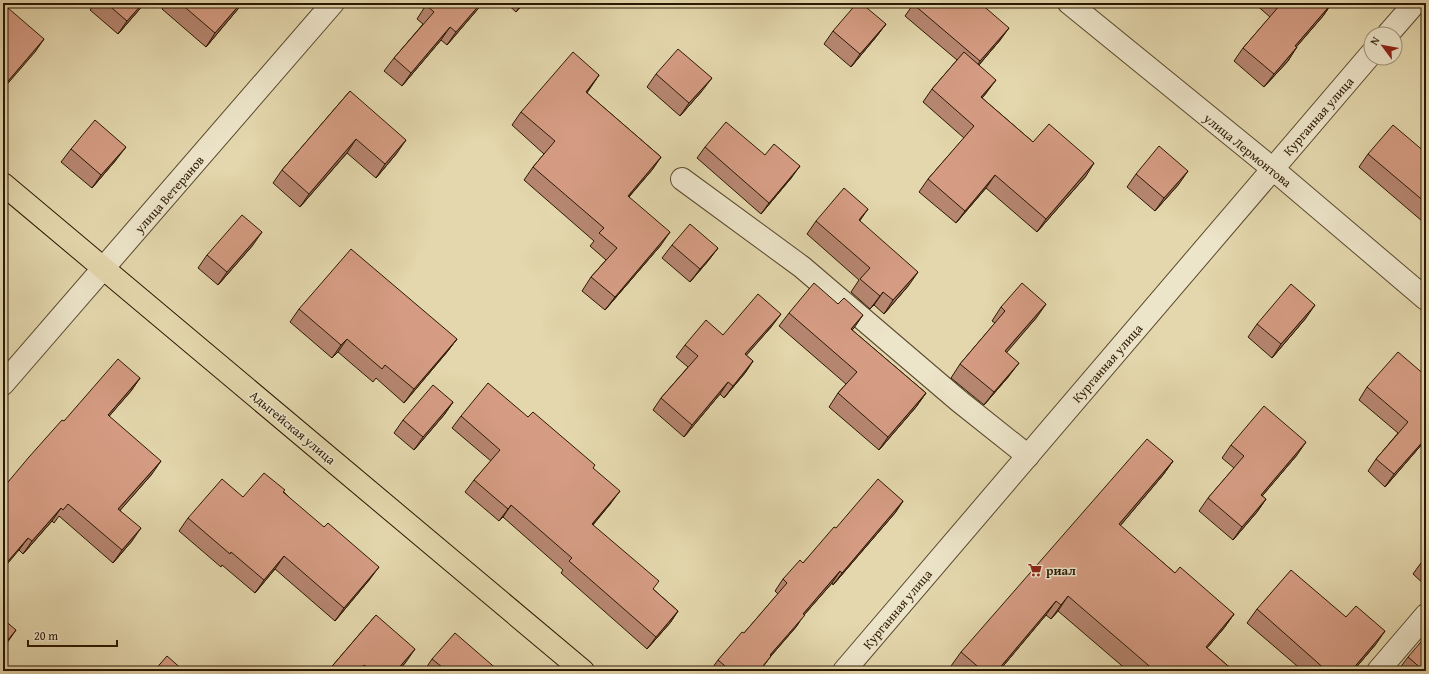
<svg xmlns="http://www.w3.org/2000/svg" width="1429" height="674" font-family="'Gentium Book Plus',serif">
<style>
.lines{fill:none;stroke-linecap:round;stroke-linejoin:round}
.minor-casing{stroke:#59482d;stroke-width:24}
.major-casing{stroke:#2b1802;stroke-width:24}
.minor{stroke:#ede5ca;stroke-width:22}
.major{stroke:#e4d7ad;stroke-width:22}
.wall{fill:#b78671;stroke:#2b1802}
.shaded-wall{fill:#956d5c;stroke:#2b1802}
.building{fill:#d59c83;stroke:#2b1802}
.labels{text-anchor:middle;stroke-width:3;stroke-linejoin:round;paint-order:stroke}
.street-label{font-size:13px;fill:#2b1802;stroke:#ede5ca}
.poi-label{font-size:13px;font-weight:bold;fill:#2b1802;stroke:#ede5ca;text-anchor:start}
</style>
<rect width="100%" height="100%" fill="#e4d7ad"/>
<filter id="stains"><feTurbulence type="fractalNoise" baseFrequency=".005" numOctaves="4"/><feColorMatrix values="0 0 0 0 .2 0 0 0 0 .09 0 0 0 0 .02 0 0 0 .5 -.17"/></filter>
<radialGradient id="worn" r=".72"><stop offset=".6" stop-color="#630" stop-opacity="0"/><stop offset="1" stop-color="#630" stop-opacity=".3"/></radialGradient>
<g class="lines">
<defs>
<g id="minor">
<path d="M1069 3 1273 169 1426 299"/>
<path d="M1388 34 1415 3"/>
<path d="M682 179 802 267 959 401 1028 456"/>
<path d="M3 384 333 3"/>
<path d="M844 671 1371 54"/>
<path d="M1378 671 1426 615"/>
</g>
<path id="major" d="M3 184 583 671"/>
</defs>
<use href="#minor" class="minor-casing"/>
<use href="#major" class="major-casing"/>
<use href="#minor" class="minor"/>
<use href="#major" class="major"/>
</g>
<g class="wall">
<path d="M95 3H145L118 34 90 10Z"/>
<path d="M166 3H243L206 47 162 9Z"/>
<path d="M483 3 447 45 441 40 402 86 384 71 394 58 423 24 417 19 426 5Z"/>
<path d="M506 3H524L516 12Z"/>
<path d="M914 3 1001 39 979 65 987 92 982 98 1033 142 1086 176 1037 232 986 188 956 223 919 192 928 179 964 138 923 102 932 89 957 60 905 16Z"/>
<path d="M1254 3H1332L1323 16 1296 47 1288 61 1264 87 1234 61 1243 48 1270 17Z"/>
<path d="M886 24 876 37 851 67 824 44 833 31Z"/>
<path d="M656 74 702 91 680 116 647 87Z"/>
<path d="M599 75 587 93 661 157 652 170 629 197 661 245 605 310 582 291 591 277 606 260 590 246 594 241 524 180 533 167 544 154 512 125 521 112Z"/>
<path d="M350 91 397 153 376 178 347 153 300 207 273 183 282 170Z"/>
<path d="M705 147 792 177 761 214 697 158Z"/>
<path d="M71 149 116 160 92 188 61 162Z"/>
<path d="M1426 153V216L1422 221 1359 167 1368 154Z"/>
<path d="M1136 174 1179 184 1155 211 1127 187Z"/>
<path d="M816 221H860L909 285 884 314 874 305 870 309 851 292 859 280 807 234Z"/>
<path d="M253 245 218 285 198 268 207 255Z"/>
<path d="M672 245 718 248 708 261 690 282 662 258Z"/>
<path d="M838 304 854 328 852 330 926 393 916 407 879 450 829 407 838 393 846 384 779 326 789 313Z"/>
<path d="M1001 307 1037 317 1006 352 1009 376 984 405 951 378 960 364 995 323 992 321Z"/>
<path d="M299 309 457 339 447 352 404 403 376 378 373 382 338 352 332 358 290 322Z"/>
<path d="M1306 318 1272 358 1248 337 1257 324Z"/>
<path d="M772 326 746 355 753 361 745 373 724 398 720 394 684 437 653 410 661 398 688 367 676 357 685 345 723 335Z"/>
<path d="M1426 376V446L1423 443 1385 487 1368 471 1376 459 1398 433 1359 400 1367 387Z"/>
<path d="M140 378 131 391 109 416 152 474 120 510 132 541 113 563 59 516 54 523 52 521 23 554 19 550 64 421Z"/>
<path d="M453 402 444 415 414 450 394 433 403 420Z"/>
<path d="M461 416 528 417 593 468 611 503 593 525 653 589 678 611 670 623 647 649 561 573 563 570 503 517 499 521 465 492 474 480 491 461 452 428Z"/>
<path d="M1231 445 1297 455 1262 496 1266 499 1257 512 1233 540 1199 511 1208 498 1234 468 1222 458Z"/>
<path d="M1173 461 1163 475 1120 526 1175 573 1234 614 1224 628 1207 648 1234 671H1128L1058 611 1051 619 1046 615 999 671H956L951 666 961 652Z"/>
<path d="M284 492 370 579 335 621 275 569 255 593 222 565 221 567 179 531 188 518 243 497Z"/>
<path d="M903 501 895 513 833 585 832 583 804 615 796 627 771 656 760 671H710L718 660 744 633 778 594 775 591 783 579 803 563 836 528Z"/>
<path d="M1426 556V586L1413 574Z"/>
<path d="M1257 609 1376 644 1353 671H1303L1247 623Z"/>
<path d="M376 615 406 662 398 671H328Z"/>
<path d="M1408 657 1426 671H1401L1399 669Z"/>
<path d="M432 659 499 671H424Z"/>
</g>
<g class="shaded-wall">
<path d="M143 3H145L118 34 127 21Z"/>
<path d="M241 3H243L206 47 215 33Z"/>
<path d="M481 3H483L447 45 456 32Z"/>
<path d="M523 3H524L516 12Z"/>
<path d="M1332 3 1323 16 1286 59 1295 46Z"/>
<path d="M886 24 876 37 851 67 860 54Z"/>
<path d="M450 27 441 40 402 86 411 73Z"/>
<path d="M1009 28 1001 39 972 73 980 61Z"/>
<path d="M44 39 35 52 3 89V87Z"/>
<path d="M1297 47 1288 61 1264 87 1274 74Z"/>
<path d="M599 75 590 88 576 105 586 92Z"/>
<path d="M712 78 702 91 680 116 689 103Z"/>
<path d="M996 80 987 92 972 110 981 97Z"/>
<path d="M356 139 347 153 300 207 309 194Z"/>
<path d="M406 140 397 153 376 178 385 164Z"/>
<path d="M126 147 116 160 92 188 101 175Z"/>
<path d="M661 157 652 170 618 209 628 196Z"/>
<path d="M1094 163 1086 176 1037 232 1046 219Z"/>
<path d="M800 166 792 177 761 214 769 203Z"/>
<path d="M1188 171 1179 184 1155 211 1164 198Z"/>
<path d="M995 175 986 188 956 223 965 211Z"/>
<path d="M868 209 859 222V220Z"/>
<path d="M262 232 253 245 218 285 227 272Z"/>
<path d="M670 232 661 245 605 310 615 297Z"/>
<path d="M718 248 708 261 690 282 700 269Z"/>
<path d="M918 272 909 285 884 314 893 300Z"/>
<path d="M883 292 874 305 870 309 880 296Z"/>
<path d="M1046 304 1037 317 996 365 1005 351Z"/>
<path d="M1315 305 1306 318 1272 358 1281 344Z"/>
<path d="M781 314 772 326 737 366 745 354Z"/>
<path d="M863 315 854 328 841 342 851 329Z"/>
<path d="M347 339 338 352 332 358 341 345Z"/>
<path d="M457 339 447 352 404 403 414 389Z"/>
<path d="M753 361 745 373 724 398 733 386Z"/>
<path d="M1019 363 1009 376 984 405 994 392Z"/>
<path d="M140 378 131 391 99 428 108 415Z"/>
<path d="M728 382 720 394 684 437 692 425Z"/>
<path d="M926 393 916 407 879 450 888 437Z"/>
<path d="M453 402 444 415 414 450 423 437Z"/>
<path d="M1426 438V439L1423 443 1385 487 1394 474Z"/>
<path d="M1306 442 1297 455 1252 508 1261 495Z"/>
<path d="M161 461 152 474 110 522 118 509Z"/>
<path d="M1173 461 1163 475 1109 539 1119 524Z"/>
<path d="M620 491 611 503 583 536 592 524Z"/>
<path d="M1266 499 1257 512 1233 540 1242 527Z"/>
<path d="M903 501 895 513 833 585 842 573Z"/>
<path d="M511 505 503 517 499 521Z"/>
<path d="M61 508 52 521 23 554 32 541Z"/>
<path d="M141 528 132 541 113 563 122 550Z"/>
<path d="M28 538 19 550 3 569V567Z"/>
<path d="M284 556 275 569 255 593 264 580Z"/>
<path d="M379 567 370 579 335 621 344 608Z"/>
<path d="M840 571 832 583 804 615 796 627 761 667 770 655 803 614Z"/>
<path d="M1068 596 1058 611 1051 619 1061 605Z"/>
<path d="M1056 601 1046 615 999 671H997Z"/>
<path d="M678 611 670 623 647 649 656 637Z"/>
<path d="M1234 614 1224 628 1196 661 1206 647Z"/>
<path d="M16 630 7 643 3 648V646Z"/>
<path d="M1385 631 1376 644 1353 671H1351Z"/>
<path d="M415 649 406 662 398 671H396Z"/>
</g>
<g class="building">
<path d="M106 3H143L127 21Z"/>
<path d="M180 3H241L215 33Z"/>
<path d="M428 3H481L456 32 450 27 411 73 394 58 434 12 426 5Z"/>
<path d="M857 3H861L886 24 860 54 833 31Z"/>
<path d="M914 3H980L1009 28 980 61 913 4Z"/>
<path d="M1278 3H1332L1295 46 1297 47 1274 74 1243 48 1280 5Z"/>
<path d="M8 8 44 39 3 87V14Z"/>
<path d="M678 49 712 78 689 103 656 74Z"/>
<path d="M573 52 599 75 586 92 661 157 628 196 670 232 615 297 591 277 617 248 599 233 604 228 533 167 555 141 521 112Z"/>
<path d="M964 52 996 80 981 97 1033 142 1049 124 1094 163 1046 219 995 175 965 211 928 179 974 126 932 89Z"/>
<path d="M350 91 406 140 385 164 356 139 309 194 282 170Z"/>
<path d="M95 120 126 147 101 175 71 149Z"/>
<path d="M726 122 765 155 774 144 800 166 769 203 705 147Z"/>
<path d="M1393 125 1426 153V203L1368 154Z"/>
<path d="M1159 146 1188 171 1164 198 1136 174Z"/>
<path d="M844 188 868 209 859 220 918 272 893 300 883 292 880 296 860 279 870 268 816 221Z"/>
<path d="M242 215 262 232 227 272 207 255Z"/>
<path d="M690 224 718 248 700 269 672 245Z"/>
<path d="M351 249 457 339 414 389 385 365 382 369 347 339 341 345 299 309Z"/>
<path d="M814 283 838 304 844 298 863 315 851 329 926 393 888 437 838 393 857 372 789 313Z"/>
<path d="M1022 283 1046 304 1005 351 1019 363 994 392 960 364 1005 311 1001 307Z"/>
<path d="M1291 284 1315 305 1281 344 1257 324Z"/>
<path d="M758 294 781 314 745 354 753 361 733 386 728 382 692 425 661 398 698 356 685 345 706 320 723 335Z"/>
<path d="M1398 352 1426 376V438L1394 474 1376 459 1408 422 1367 387Z"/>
<path d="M118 359 140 378 108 415 161 461 118 509 141 528 122 550 68 504 63 510 61 508 32 541 28 538 3 567V488L29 457 62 420 64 421Z"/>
<path d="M488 383 528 417 533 412 595 465 593 468 620 491 592 524 659 581 653 589 678 611 656 637 569 561 572 558 511 505 508 509 474 480 500 450 461 416Z"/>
<path d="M433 385 453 402 423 437 403 420Z"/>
<path d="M1264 406 1306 442 1261 495 1266 499 1242 527 1208 498 1244 456 1231 445Z"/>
<path d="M1147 439 1173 461 1119 524 1175 573 1180 567 1234 614 1206 647 1234 671H1155L1068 596 1061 605 1056 601 997 671H983L961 652Z"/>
<path d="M264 473 285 490 283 492 324 527 328 523 379 567 344 608 284 556 264 580 231 552 230 554 188 518 222 479 243 497Z"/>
<path d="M878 479 903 501 842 573 840 571 803 614 805 615 770 655 771 656 759 671H731L718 660 742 632 744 633 787 583 783 579 800 560 803 563 834 527 836 528Z"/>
<path d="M1426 556V565L1422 561Z"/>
<path d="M1291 570 1346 617 1356 606 1385 631 1351 671H1327L1257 609Z"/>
<path d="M376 615 415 649 396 671H371L364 665 359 671H328Z"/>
<path d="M3 619 16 630 3 646Z"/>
<path d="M455 633 499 671H447L432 659Z"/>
<path d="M1426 636V671H1424L1408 657Z"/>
<path d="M167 656 184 671H154Z"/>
</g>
<defs>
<symbol id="supermarket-bare" viewBox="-9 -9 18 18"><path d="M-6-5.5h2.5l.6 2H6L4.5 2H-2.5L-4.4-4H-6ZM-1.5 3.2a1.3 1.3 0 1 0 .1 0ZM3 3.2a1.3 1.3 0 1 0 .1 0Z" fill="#8f2418" stroke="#ede5ca" stroke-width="2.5" paint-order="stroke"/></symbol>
</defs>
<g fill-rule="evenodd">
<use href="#supermarket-bare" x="1025" y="560" width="20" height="20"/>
</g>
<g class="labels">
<g class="street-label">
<text transform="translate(1318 116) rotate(-49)" y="5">Курганная улица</text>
<text transform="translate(1248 150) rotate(39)" y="5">улица Лермонтова</text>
<text transform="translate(169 194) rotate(-49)" y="5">улица Ветеранов</text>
<text transform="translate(1107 363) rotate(-49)" y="5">Курганная улица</text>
<text transform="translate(293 427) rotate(40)" y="5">Адыгейская улица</text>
<text transform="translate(897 609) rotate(-50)" y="5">Курганная улица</text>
</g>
<g class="poi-label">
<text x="1046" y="575">риал</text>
</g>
</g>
<rect width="1429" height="674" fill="none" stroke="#e4d7ad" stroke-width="16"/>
<rect x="4" y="4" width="1421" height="666" fill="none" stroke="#2b1802" stroke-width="2"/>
<rect x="8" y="8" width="1413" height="658" fill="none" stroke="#2b1802"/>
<g transform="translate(1383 46) rotate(302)"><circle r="19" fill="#ede5ca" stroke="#9f937a"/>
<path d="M0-3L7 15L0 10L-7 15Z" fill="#8f2418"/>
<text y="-6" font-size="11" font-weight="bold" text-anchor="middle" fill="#2b1802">N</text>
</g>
<path d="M28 640v6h89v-6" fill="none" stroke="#2b1802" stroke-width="2"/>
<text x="34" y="640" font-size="12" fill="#2b1802" stroke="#ede5ca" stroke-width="3" paint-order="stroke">20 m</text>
<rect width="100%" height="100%" filter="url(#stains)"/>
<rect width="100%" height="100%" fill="url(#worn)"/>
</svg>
